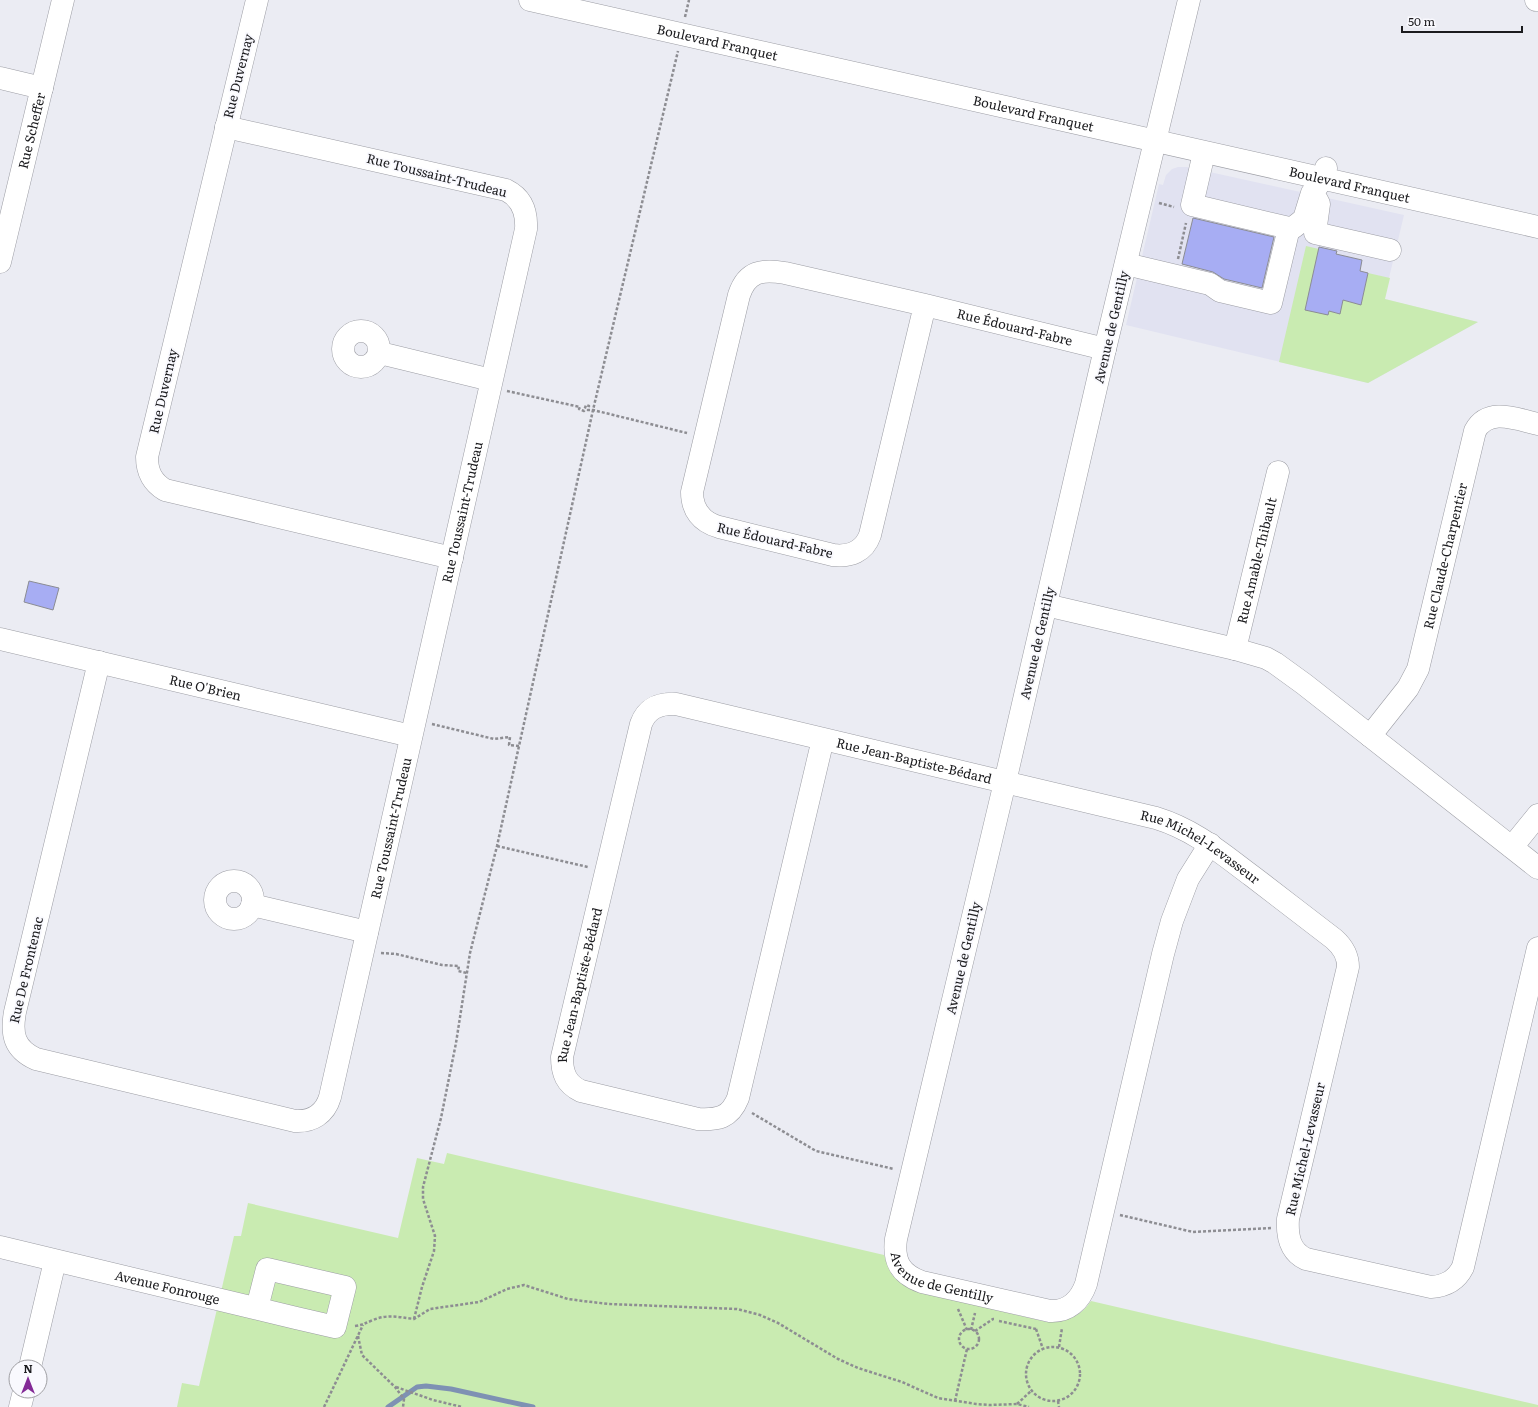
<svg xmlns="http://www.w3.org/2000/svg" width="1538" height="1407" font-family="Literata,serif">
<style>
.built{fill:#e1e2f1}
.green{fill:#c9ebb1}
.lines{fill:none;stroke-linecap:round;stroke-linejoin:round}
.stream{stroke:#7e91b3;stroke-width:5}
.building{fill:#a7adf3;stroke:#8b8c93}
.minor-casing{stroke:#9c9da4;stroke-width:23}
.path{stroke:#8d8d92;stroke-width:2.5;stroke-dasharray:3 2;stroke-linecap:butt}
.minor{stroke:#fff;stroke-width:22}
.labels{text-anchor:middle;stroke-width:3.5;stroke-linejoin:round;paint-order:stroke}
.street-label{font-size:13px;fill:#1b1b1e;stroke:#f9f9fe}
</style>
<rect width="100%" height="100%" fill="#ebecf3"/>
<path class="built" d="M1178 167H1187L1404 215 1384 299 1478 322 1368 383 1126 325 1159 184 1163 185 1166 175 1172 169Z"/>
<g class="green">
<path d="M1306 246 1319 249 1305 310 1329 311 1339 314 1343 300 1361 305 1368 273 1390 278 1385 299 1478 322 1368 383 1279 362Z"/>
<path d="M447 1153 884 1255 892 1275 902 1283 916 1291 1047 1322C1066 1322 1080 1317 1091 1301L1538 1405V1407H177L182 1383 199 1386 234 1236H241L248 1203 398 1238 417 1158 444 1164Z"/>
</g>
<g class="lines">
<path class="stream" d="M388 1407 417 1387 426 1386 451 1389 533 1407"/>
</g>
<g class="building">
<path d="M1193 218 1274 237 1262 288 1224 279 1213 272 1182 264Z"/>
<path d="M1319 247 1337 251 1336 254 1362 260 1360 271 1368 273 1361 305 1343 300 1340 314 1329 311 1328 315 1305 310Z"/>
<path d="M29 581 59 588 53 610 24 602Z"/>
</g>
<g class="lines">
<defs>
<g id="minor">
<path d="M257 0 147 457C147 472 152 482 165 490L452 558"/>
<path id="s1" d="M530 0 1538 227"/>
<path id="s2" d="M1189 0 1105 349 1005 782 896 1239C893 1261 900 1274 922 1282L1050 1311C1068 1312 1080 1301 1086 1284L1163 954 1172 921 1188 879 1210 844"/>
<path d="M1536 0H1538"/>
<path d="M0 78 42 88"/>
<path d="M1204 153 1192 205 1289 228"/>
<path d="M1317 200 1319 204 1315 233 1390 250"/>
<path id="s3" d="M0 262 63 0"/>
<path d="M1126 264 1210 284 1220 291 1271 303 1289 228 1294 227 1304 219 1312 193 1323 179 1326 168"/>
<path id="s4" d="M925 305 870 535C864 552 850 557 833 555L719 527C701 522 692 510 692 492L739 295C747 271 762 269 785 273L925 305 1105 349"/>
<circle cx="361" cy="349" r="18"/>
<path d="M380 353 491 380"/>
<path d="M1046 605 1235 649 1266 658 1275 663 1304 684 1538 868"/>
<path id="s5" d="M0 639 411 736"/>
<path id="s6" d="M1235 649 1278 472"/>
<path id="s7" d="M99 662 15 1012C11 1034 14 1049 36 1059L295 1121C312 1122 325 1114 330 1097L526 229C527 212 522 198 506 190L226 127"/>
<path id="s8" d="M1370 736 1408 688 1418 669 1475 431C1488 407 1516 419 1538 424"/>
<path id="s9" d="M823 739 738 1098C730 1118 718 1120 698 1119L581 1091C566 1084 562 1073 562 1057L641 724C647 708 660 703 676 704L1156 818C1195 830 1221 853 1252 876 1279 897 1307 918 1334 939 1343 947 1348 955 1348 967L1288 1219C1287 1235 1289 1251 1306 1259L1431 1287C1445 1286 1456 1281 1463 1267L1538 948"/>
<path d="M1512 847 1538 815"/>
<circle cx="234" cy="900" r="19"/>
<path d="M252 905 367 932"/>
<path id="s10" d="M0 1247 296 1318 335 1327 345 1287 267 1269 257 1308"/>
<path d="M30 1367 55 1261"/>
<path d="M20 1407 24 1391"/>
</g>
</defs>
<use href="#minor" class="minor-casing"/>
<g class="path">
<path d="M685 17 689 0"/>
<path d="M1159 203 1174 207"/>
<path d="M1178 259 1186 223"/>
<path d="M507 391 580 407 579 409 584 411 586 405 589 406 588 410H593L687 433"/>
<path d="M432 724 494 739 510 737 509 745 520 746"/>
<path d="M497 846 588 867"/>
<path d="M381 953 396 954 442 965 459 966 458 971 467 973"/>
<path d="M752 1113 816 1151 894 1169"/>
<path d="M1120 1215 1193 1232 1271 1228"/>
<path d="M958 1309 967 1330"/>
<path d="M414 1319 422 1287 434 1251 435 1236 423 1199V1187L441 1118 456 1043 470 953 497 846 593 410 678 51"/>
<path d="M999 1321 1036 1329"/>
<path d="M355 1326C362 1325 366 1323 373 1320 387 1314 399 1317 414 1319L430 1309 479 1302 507 1289 524 1285 568 1299 583 1301 609 1304 737 1309 760 1315 778 1323 838 1359 858 1368 902 1382 938 1398 976 1404 990 1405 1017 1404 1029 1407"/>
<path d="M1036 1329 1043 1349"/>
<circle cx="969" cy="1339" r="10"/>
<path d="M971 1330 975 1313"/>
<path d="M975 1331 993 1319H994"/>
<path d="M358 1336 362 1355 395 1387 404 1399 403 1407"/>
<circle cx="1053" cy="1374" r="27"/>
<path d="M1059 1347 1062 1328"/>
<path d="M396 1387 433 1400 462 1407"/>
<path d="M955 1401 967 1349"/>
<path d="M1058 1401 1059 1407"/>
<path d="M1017 1404 1031 1391"/>
<path d="M324 1407 363 1325"/>
</g>
<use href="#minor" class="minor"/>
</g>
<g class="labels">
<g class="street-label">
<text dy="5" stroke="none"><textPath href="#s1" startOffset="192">Boulevard Franquet</textPath></text>
<text transform="translate(238 76) rotate(-76)" y="5">Rue Duvernay</text>
<text dy="5" stroke="none"><textPath href="#s1" startOffset="516">Boulevard Franquet</textPath></text>
<text dy="5" stroke="none"><textPath href="#s3" startOffset="135">Rue Scheffer</textPath></text>
<text transform="translate(437 175) rotate(14)" y="5">Rue Toussaint-Trudeau</text>
<text dy="5" stroke="none"><textPath href="#s1" startOffset="840">Boulevard Franquet</textPath></text>
<text dy="5" stroke="none"><textPath href="#s4" startOffset="944">Rue Édouard-Fabre</textPath></text>
<text transform="translate(1111 327) rotate(-77)" y="5">Avenue de Gentilly</text>
<text transform="translate(163 391) rotate(-77)" y="5">Rue Duvernay</text>
<text dy="5" stroke="none"><textPath href="#s7" startOffset="1329">Rue Toussaint-Trudeau</textPath></text>
<text transform="translate(775 540) rotate(13)" y="5">Rue Édouard-Fabre</text>
<text dy="5" stroke="none"><textPath href="#s8" startOffset="199">Rue Claude-Charpentier</textPath></text>
<text dy="5" stroke="none"><textPath href="#s6" startOffset="91">Rue Amable-Thibault</textPath></text>
<text transform="translate(1037 643) rotate(-77)" y="5">Avenue de Gentilly</text>
<text dy="5" stroke="none"><textPath href="#s5" startOffset="211">Rue O'Brien</textPath></text>
<text dy="5" stroke="none"><textPath href="#s9" startOffset="1211">Rue Jean-Baptiste-Bédard</textPath></text>
<text dy="5" stroke="none"><textPath href="#s7" startOffset="1005">Rue Toussaint-Trudeau</textPath></text>
<text dy="5" stroke="none"><textPath href="#s9" startOffset="1512">Rue Michel-Levasseur</textPath></text>
<text transform="translate(963 958) rotate(-77)" y="5">Avenue de Gentilly</text>
<text transform="translate(26 970) rotate(-77)" y="5">Rue De Frontenac</text>
<text dy="5" stroke="none"><textPath href="#s9" startOffset="654">Rue Jean-Baptiste-Bédard</textPath></text>
<text transform="translate(1305 1149) rotate(-77)" y="5">Rue Michel-Levasseur</text>
<text dy="5" stroke="none"><textPath href="#s2" startOffset="1344">Avenue de Gentilly</textPath></text>
<text dy="5" stroke="none"><textPath href="#s10" startOffset="172">Avenue Fonrouge</textPath></text>
</g>
</g>
<g transform="translate(28 1379)"><circle r="19" fill="#f9f9fe" stroke="#a0a0a4"/>
<path d="M0-3L7 15L0 10L-7 15Z" fill="#832996"/>
<text y="-6" font-size="11" font-weight="bold" text-anchor="middle" fill="#1b1b1e">N</text>
</g>
<path d="M1402 26v6h120v-6" fill="none" stroke="#1b1b1e" stroke-width="2"/>
<text x="1408" y="26" font-size="12" fill="#1b1b1e" stroke="#f9f9fe" stroke-width="3" paint-order="stroke">50 m</text>
</svg>
